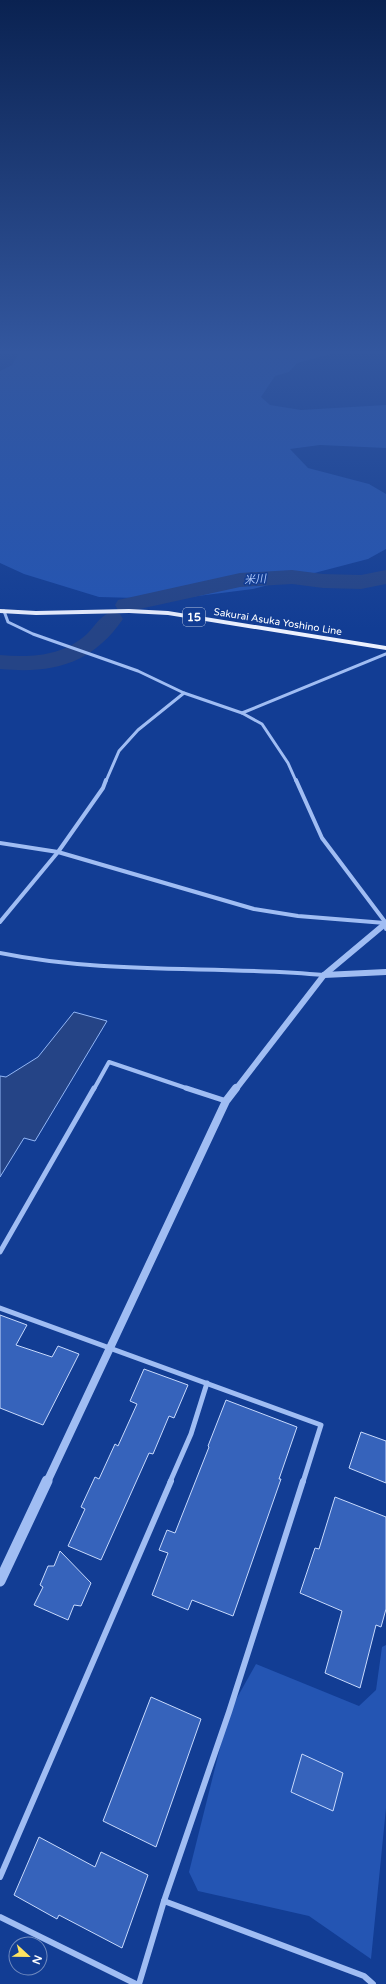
<svg xmlns="http://www.w3.org/2000/svg" width="386" height="1984" font-family="'Varela Round','Noto Sans JP',sans-serif">
<style>
.green{fill:#2455b3}
.water{fill:#254486;stroke:#92b6f6}
.lines{fill:none;stroke-linecap:round;stroke-linejoin:round}
.river{fill:#254486;fill-rule:evenodd}
.building{fill:#3663bb;stroke:#c8dafd}
.minor-far3{stroke:#a0bdf3;stroke-width:3}
.minor-far2{stroke:#a0bdf3;stroke-width:4}
.minor-far1{stroke:#a0bdf3;stroke-width:5}
.minor{stroke:#a0bdf3;stroke-width:6}
.tertiary-far2{stroke:#a0bdf3;stroke-width:6}
.tertiary-far1{stroke:#a0bdf3;stroke-width:8}
.tertiary{stroke:#a0bdf3;stroke-width:11}
.primary{fill:#ecf1ff;fill-rule:evenodd}
.labels{text-anchor:middle;stroke-width:3;stroke-linejoin:round;paint-order:stroke}
.far-street-label{font-size:10px;fill:#fff;stroke:#123d94}
.far-water-label{font-size:11px;font-style:italic;fill:#adc7f9;stroke:#123d94}
.shield{fill:#123d94;stroke:#b8c5df;stroke-width:1}
.shield-label{font-size:11px;font-weight:bold;fill:#fff}
</style>
<rect width="100%" height="100%" fill="#123d94"/>
<g class="green">
<path d="M24 351H342L297 363 289 372 275 376 261 397 270 405 301 410 386 405V448L320 445 290 449 308 468 369 484 386 494V549L368 559 253 589 174 599 99 597 24 574 0 563V371L12 365 18 355Z"/>
<path d="M386 1645V1808L371 1959 309 1916 198 1891 189 1872 229 1712 256 1664 359 1706 376 1690 382 1647Z"/>
</g>
<path class="water" d="M74 1012 107 1021 35 1141 24 1138 0 1177V1076L6 1077 38 1057Z"/>
<g class="lines">
<g class="river">
<path d="M292 570 323 574 361 575 386 570V584L361 589 323 588 292 584 240 587 126 612 118 610 115 605 118 600 240 573Z"/>
<path d="M112 612 120 614 123 619C92 664 53 674 0 669V655C31 658 63 656 87 634 96 625 100 615 112 612Z"/>
</g>
</g>
<g class="building">
<path d="M0 1315 27 1325 16 1345 52 1357 58 1346 79 1354 43 1425 0 1408Z"/>
<path d="M144 1369 188 1385 174 1418 169 1416 153 1454 149 1453 101 1560 68 1546 85 1509 81 1507 95 1477 99 1479 115 1444 118 1446 137 1404 130 1401Z"/>
<path d="M226 1400 297 1427 279 1479H281L233 1616 192 1600 188 1610 152 1595 168 1553 159 1550 167 1530 175 1533 209 1447 208 1446Z"/>
<path d="M361 1432 386 1441V1483L349 1468Z"/>
<path d="M335 1497 386 1517V1609L381 1627 376 1625 360 1688 325 1673 342 1611 300 1593 315 1548 319 1549Z"/>
<path d="M60 1551 91 1583 81 1606 74 1605 68 1620 34 1605 43 1587 40 1585 48 1566H54Z"/>
<path d="M151 1697 201 1719 156 1847 103 1821Z"/>
<path d="M302 1754 343 1773 333 1811 291 1792Z"/>
<path d="M39 1837 95 1867 101 1852 148 1875 122 1948 59 1915 57 1919 14 1895Z"/>
</g>
<g class="lines">
<g class="minor-far3">
<path d="M4 611 8 622 33 634 138 671 184 693 242 713 262 724 288 763 296 781"/>
<path d="M242 713 386 654"/>
<path d="M106 781 119 751 138 730 184 693"/>
</g>
<g class="minor-far2">
<path d="M296 780 322 838 386 923V929"/>
<path d="M0 843 58 852 254 909 298 916 385 923"/>
<path d="M0 922 58 852 103 788 106 780"/>
<path d="M0 953C108 975 215 965 324 975"/>
<path d="M94 1089 109 1062 189 1089"/>
</g>
<g class="minor-far1">
<path d="M186 1088 226 1101"/>
<path d="M0 1252 94 1088"/>
<path d="M0 1308 321 1425 303 1482"/>
<path d="M170 1482 191 1434 207 1383"/>
</g>
<g class="minor">
<path d="M0 1877 171 1481"/>
<path d="M164 1901 364 1976 373 1984"/>
<path d="M0 1917 136 1984"/>
<path d="M139 1984 164 1901 229 1712 303 1481"/>
</g>
<g class="tertiary-far2">
<path d="M324 975 386 972"/>
<path d="M236 1089 324 975 386 923"/>
</g>
<path class="tertiary-far1" d="M47 1482 226 1101 236 1088"/>
<path class="tertiary" d="M0 1581 47 1481"/>
<path class="primary" d="M0 609 36 611 129 609 168 611 386 646V650L168 615 129 613 36 615 0 613Z"/>
</g>
<linearGradient id="sky" x2="0" y2="1"><stop stop-color="#0a2251"/><stop offset="0.56" stop-color="#33579f"/><stop offset="1" stop-color="#33579f" stop-opacity="0"/></linearGradient>
<rect width="386" height="629" fill="url(#sky)"/>
<g class="labels">
<g class="far-street-label">
<text transform="translate(278 621) rotate(9)" y="4">Sakurai Asuka Yoshino Line</text>
</g>
<g class="far-water-label">
<text transform="translate(255 579) rotate(-4)" y="4">米川</text>
</g>
<rect class="shield" x="183" y="608" width="22" height="18" rx="3"/>
<g class="shield-label">
<text x="194" y="621">15</text>
</g>
</g>
<g transform="translate(28 1956) rotate(112)"><circle r="19" fill="#123d94" stroke="#718bbf"/>
<path d="M0-3L7 15L0 10L-7 15Z" fill="#ffe362"/>
<text y="-6" font-size="11" font-weight="bold" text-anchor="middle" fill="#ffffff">N</text>
</g>
</svg>
